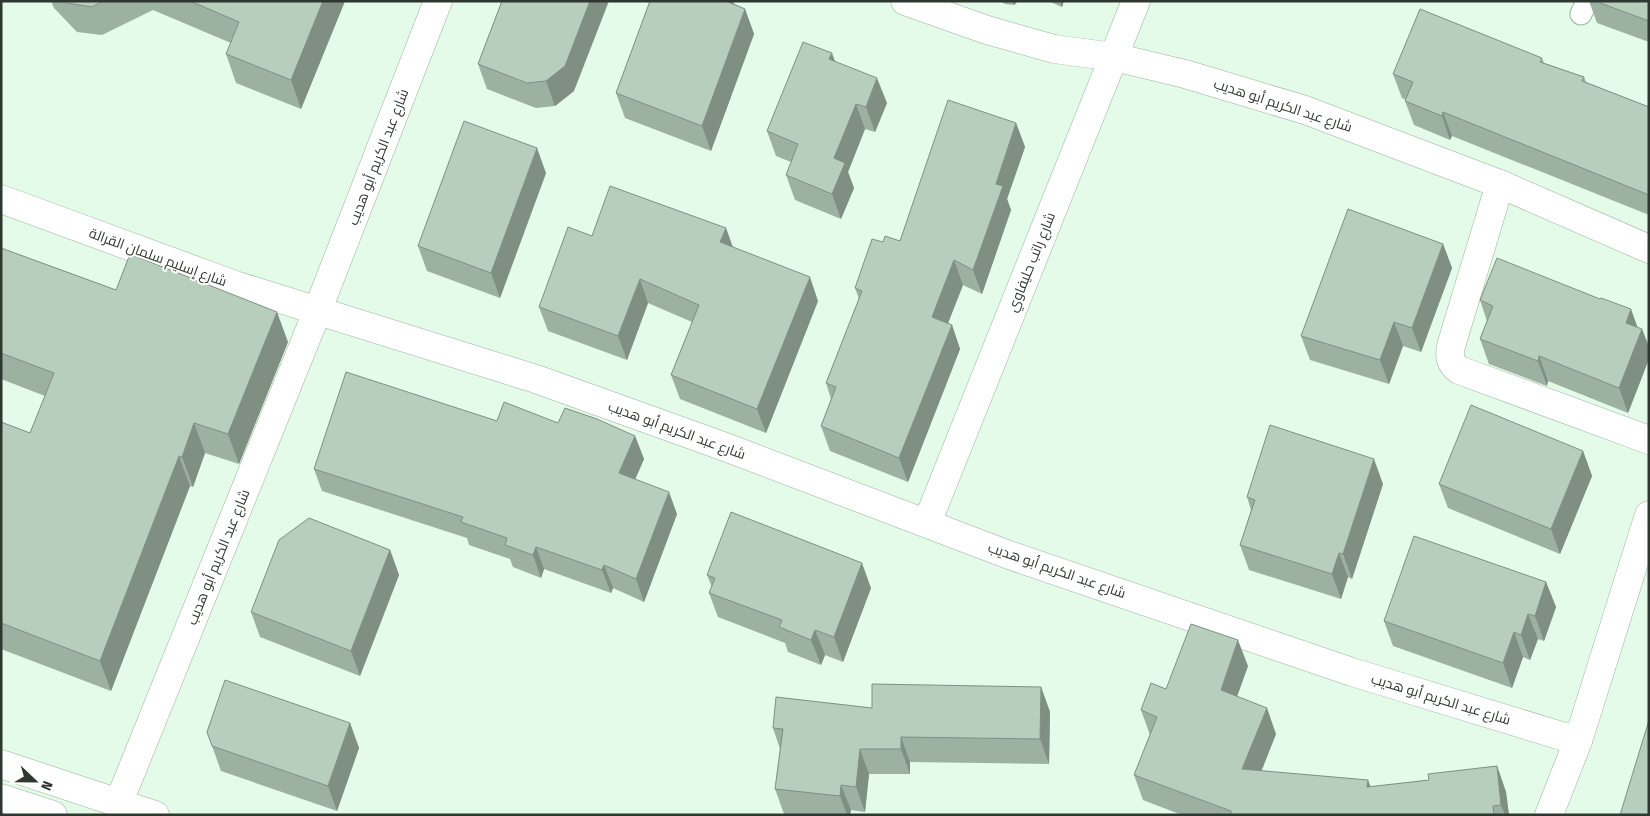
<svg xmlns="http://www.w3.org/2000/svg" width="1650" height="816" font-family="'Fira Sans Condensed',Cairo,sans-serif">
<style>
.lines{fill:none;stroke-linecap:round;stroke-linejoin:round}
.service-casing{stroke:#9ab19f;stroke-width:23}
.minor-casing{stroke:#9ab19f;stroke-width:29}
.tertiary-casing{stroke:#9ab19f;stroke-width:29}
.service{stroke:#fff;stroke-width:21}
.minor{stroke:#fff;stroke-width:28}
.tertiary{stroke:#fff;stroke-width:28}
.wall{fill:#9db1a1}
.shaded-wall{fill:#7f9083}
.building{fill:#b6cebb;stroke:#7f9083}
.labels{text-anchor:middle;stroke-width:4;stroke-linejoin:round;paint-order:stroke}
.street-label{font-size:14px;fill:#2e3830;stroke:#fff}
</style>
<rect width="100%" height="100%" fill="#e3fbe8"/>
<g class="lines">
<defs>
<path id="service" d="M1581 14 1587 1"/>
<g id="minor">
<path d="M905 1 987 30 1054 49 1114 57 1185 74 1305 110 1500 184 1649 249"/>
<path d="M1500 184 1451 346C1449 357 1450 363 1459 370L1649 440"/>
<path d="M1 199 235 285 536 379 728 448 1009 555 1352 672 1578 741"/>
<path d="M927 523 1136 1"/>
<path d="M119 802 317 312 438 1"/>
<path d="M1549 815 1578 741 1649 515"/>
</g>
<g id="tertiary">
<path d="M1 764 155 815"/>
<path d="M1 798 53 815"/>
</g>
</defs>
<use href="#service" class="service-casing"/>
<use href="#minor" class="minor-casing"/>
<use href="#tertiary" class="tertiary-casing"/>
<use href="#service" class="service"/>
<use href="#minor" class="minor"/>
<use href="#tertiary" class="tertiary"/>
</g>
<g class="wall">
<path d="M51 1H345L301 109 236 83 226 54 231 43 153 10 102 35 77 32 54 8Z"/>
<path d="M502 1 574 91 555 106 536 108 487 89 478 64Z"/>
<path d="M650 1H733L734 4 745 9 754 34 711 151 625 118 616 93Z"/>
<path d="M1000 1H1018L1014 5 1005 4Z"/>
<path d="M1048 1H1064L1062 7Z"/>
<path d="M1589 1H1649V42L1597 23Z"/>
<path d="M1542 58 1544 63 1584 77 1586 82 1649 107V215L1452 136 1450 140 1414 125 1405 101 1406 100 1402 98 1393 74Z"/>
<path d="M834 60 887 103 875 132 865 129 848 172 854 188 841 219 795 200 786 175 791 162 776 156 767 131Z"/>
<path d="M1016 123 1025 147 1007 199 1011 210 982 294 963 285 948 323 952 325 960 349 908 482 830 451 821 426 831 399 826 383 859 299 855 288 883 242 900 241Z"/>
<path d="M546 173 500 298 427 271 418 246Z"/>
<path d="M726 228 733 247 818 301 766 433 680 399 671 375 692 322 648 303 627 360 548 331 539 307 592 236Z"/>
<path d="M1443 244 1452 268 1421 352 1403 346 1389 384 1310 360 1301 336Z"/>
<path d="M1 248 116 290 288 342 239 464 205 453 193 487 190 486 111 691 1 649V422L30 433 45 396 1 379Z"/>
<path d="M1480 300 1637 327 1642 329 1649 347V359L1628 413 1548 381 1547 386 1489 364 1480 339 1487 321Z"/>
<path d="M497 421 558 423 635 436 644 459 635 479 677 514 644 602 613 588 611 593 544 569 541 578 513 567 510 559 469 545 467 538 322 491 314 469Z"/>
<path d="M1583 451 1592 476 1560 554 1448 508 1439 484Z"/>
<path d="M1383 484 1352 579 1348 577 1341 599 1249 570 1240 545 1251 510 1247 497Z"/>
<path d="M390 550 399 575 360 676 260 637 251 612Z"/>
<path d="M707 575 871 588 843 662 825 655 821 665 788 652 785 643 718 617 709 593 712 587Z"/>
<path d="M1546 582 1556 607 1544 641 1538 639 1530 660 1523 657 1512 688 1393 646 1384 621Z"/>
<path d="M1248 666 1237 696 1276 734 1261 771 1368 780 1370 787 1429 780 1497 766 1506 792 1509 815H1182L1143 800 1134 775 1150 735 1141 710 1166 689Z"/>
<path d="M1041 687 1050 712 1049 764 910 762V774H869L865 812 851 810 850 815 784 814 775 789 780 749 773 728 872 708Z"/>
<path d="M350 723 359 748 337 811 221 771 207 732Z"/>
</g>
<g class="shaded-wall">
<path d="M323 1H345L301 109 291 80Z"/>
<path d="M590 1H609L574 91 555 106 546 81Z"/>
<path d="M725 1H733L738 15Z"/>
<path d="M1013 1H1018L1014 5Z"/>
<path d="M1060 1H1064L1062 7Z"/>
<path d="M745 9 754 34 711 151 702 126Z"/>
<path d="M832 53 841 78 829 59Z"/>
<path d="M877 78 887 103 875 132 866 107Z"/>
<path d="M856 104 865 129 848 172 854 188 841 219 832 194 834 158Z"/>
<path d="M1443 112 1452 136 1450 140 1442 116Z"/>
<path d="M1016 123 1025 147 1007 199 1011 210 982 294 973 270 996 184Z"/>
<path d="M537 148 546 173 500 298 491 273Z"/>
<path d="M726 228 734 252 720 242Z"/>
<path d="M1443 244 1452 268 1421 352 1412 328Z"/>
<path d="M954 260 963 285 941 341 932 317Z"/>
<path d="M810 277 818 301 766 433 757 409Z"/>
<path d="M640 279 648 303 627 360 618 336Z"/>
<path d="M1631 309 1640 334 1642 329 1649 347V359L1628 413 1619 388 1626 323Z"/>
<path d="M277 312 288 342 239 464 228 434Z"/>
<path d="M1394 322 1403 346 1389 384 1380 360Z"/>
<path d="M952 325 960 349 908 482 899 458Z"/>
<path d="M1539 356 1548 381 1547 386 1538 361Z"/>
<path d="M194 423 205 453 193 487 182 457Z"/>
<path d="M635 436 644 459 628 496 619 473Z"/>
<path d="M1583 451 1592 476 1560 554 1551 529Z"/>
<path d="M179 456 190 486 111 691 100 661Z"/>
<path d="M1374 459 1383 484 1352 579 1343 554Z"/>
<path d="M669 492 677 514 644 602 636 579Z"/>
<path d="M536 547 544 569 541 578 533 555Z"/>
<path d="M390 550 399 575 360 676 351 651Z"/>
<path d="M1339 553 1348 577 1341 599 1332 574Z"/>
<path d="M862 563 871 588 843 662 834 637Z"/>
<path d="M604 565 613 588 611 593 602 570Z"/>
<path d="M1546 582 1556 607 1544 641 1535 616Z"/>
<path d="M1528 614 1538 639 1530 660 1521 635Z"/>
<path d="M815 630 825 655 821 665 811 640Z"/>
<path d="M1514 632 1523 657 1512 688 1503 663Z"/>
<path d="M1238 640 1248 666 1230 716 1221 690Z"/>
<path d="M1041 687 1050 712 1049 764 1040 739Z"/>
<path d="M1267 708 1276 734 1252 795 1242 769Z"/>
<path d="M350 723 359 748 337 811 328 786Z"/>
<path d="M901 737 910 762V774L901 749Z"/>
<path d="M860 749 869 774 865 812 856 787Z"/>
<path d="M1497 766 1506 792 1509 815H1505L1501 805Z"/>
<path d="M1368 780 1377 805 1367 787Z"/>
<path d="M841 785 851 810 850 815H847L840 796Z"/>
</g>
<g class="building">
<path d="M65 1H103L92 7 67 3Z"/>
<path d="M190 1H323L291 80 226 54 239 22Z"/>
<path d="M502 1H590L565 66 546 81 527 83 478 64Z"/>
<path d="M650 1H726L745 9 702 126 616 93Z"/>
<path d="M1595 1H1649V21Z"/>
<path d="M1420 9 1542 58 1540 62 1584 77 1582 81 1649 107V195L1443 112 1442 116 1405 101 1413 82 1393 74Z"/>
<path d="M803 42 832 53 829 59 877 78 866 107 856 104 834 158 845 163 832 194 786 175 798 144 767 131Z"/>
<path d="M948 100 1016 123 996 184 1003 186 973 270 954 260 932 317 952 325 899 458 821 426 836 387 826 383 862 291 855 288 872 239 883 242 885 236 900 241Z"/>
<path d="M464 121 537 148 491 273 418 246Z"/>
<path d="M610 186 726 228 720 242 810 277 757 409 671 375 699 305 640 279 618 336 539 307 568 227 592 236Z"/>
<path d="M1348 209 1443 244 1412 328 1394 322 1380 360 1301 336Z"/>
<path d="M1 248 116 290 130 254 277 312 228 434 194 423 182 457 179 456 100 661 1 623V422L30 433 54 373 1 353Z"/>
<path d="M1497 258 1600 299 1601 298 1631 309 1626 323 1642 329 1619 388 1539 356 1538 361 1480 339 1493 306 1480 300Z"/>
<path d="M346 372 497 421 504 402 558 423 565 408 597 419 635 436 619 473 669 492 636 579 604 565 602 570 536 547 533 555 505 545 507 538 461 522 463 517 314 469Z"/>
<path d="M1471 405 1583 451 1551 529 1439 484Z"/>
<path d="M1270 425 1374 459 1343 554 1339 553 1332 574 1240 545 1255 500 1247 497Z"/>
<path d="M731 512 862 563 834 637 815 630 811 640 779 627 782 620 709 593 715 578 707 575Z"/>
<path d="M309 518 390 550 351 651 251 612 279 540Z"/>
<path d="M1414 536 1546 582 1535 616 1528 614 1521 635 1514 632 1503 663 1384 621Z"/>
<path d="M1191 624 1238 640 1221 690 1267 708 1242 769 1368 780 1367 787 1429 780 1428 774 1497 766 1501 805 1493 806 1494 815H1231V811L1134 775 1157 717 1141 710 1151 683 1166 689Z"/>
<path d="M225 680 350 723 328 786 212 746 207 732Z"/>
<path d="M872 684 1041 687 1040 739 901 737V749H860L856 787 841 785 840 796 775 789 783 729 773 728 776 697 872 708Z"/>
<path d="M1649 720V815H1620Z"/>
</g>
<g class="labels">
<g class="street-label">
<text transform="translate(1283 105) rotate(18)" y="5">شارع عبد الكريم أبو هديب</text>
<text transform="translate(378 157) rotate(-69)" y="5">شارع عبد الكريم أبو هديب</text>
<text transform="translate(158 257) rotate(20)" y="5">شارع إسليم سلمان القرالة</text>
<text transform="translate(1031 262) rotate(-68)" y="5">شارع راتب حليفاوي</text>
<text transform="translate(677 430) rotate(20)" y="5">شارع عبد الكريم أبو هديب</text>
<text transform="translate(218 557) rotate(-68)" y="5">شارع عبد الكريم أبو هديب</text>
<text transform="translate(1057 570) rotate(19)" y="5">شارع عبد الكريم أبو هديب</text>
<text transform="translate(1441 699) rotate(17)" y="5">شارع عبد الكريم أبو هديب</text>
</g>
</g>
<rect width="1650" height="816" fill="none" stroke="#2e3830" stroke-width="5"/>
<g transform="translate(35 781) rotate(112)" stroke="#ffffff" stroke-width="4" paint-order="stroke">
<path d="M0-4L9 19L0 12L-9 19Z" fill="#2e3830"/>
<text y="-8" font-size="14" font-weight="bold" text-anchor="middle" fill="#2e3830">N</text>
</g>
</svg>
